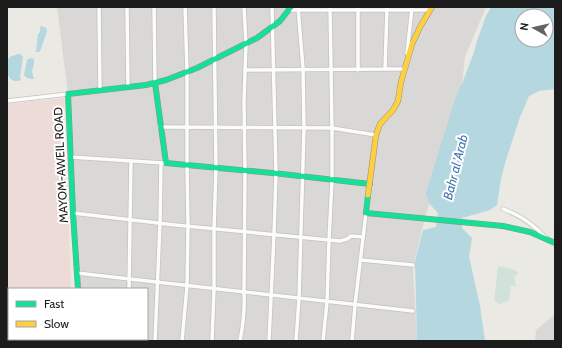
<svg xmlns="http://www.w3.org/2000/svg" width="562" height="348" font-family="Cabin,sans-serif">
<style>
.residential{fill:#d9d8d6}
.commercial{fill:#eddbd8}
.wetland{fill:#d1e2d8}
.water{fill:#b5d7e0;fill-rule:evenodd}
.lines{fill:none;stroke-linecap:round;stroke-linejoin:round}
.stream{stroke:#b5d7e0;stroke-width:1}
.street-casing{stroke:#c3c2c0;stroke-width:5}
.fast-casing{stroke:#92947c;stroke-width:6}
.slow-casing{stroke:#92947c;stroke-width:6}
.street{stroke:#fcfcfb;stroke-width:3.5}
.fast{stroke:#16e098;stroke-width:5}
.slow{stroke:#ffcf43;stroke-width:5}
.labels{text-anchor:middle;stroke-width:4;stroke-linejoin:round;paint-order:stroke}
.street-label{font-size:12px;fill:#1c1c1c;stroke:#fff}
.water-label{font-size:13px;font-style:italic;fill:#4478b0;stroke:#fff}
</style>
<rect width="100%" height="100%" fill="#eae9e4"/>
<g class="residential">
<path d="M57 7H486L465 57 462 84 421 233 413 268 417 341H79V339H147V289H77L68 94Z"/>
<path d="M555 314V341H535L536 330Z"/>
</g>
<path class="commercial" d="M64 98 71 289H9V327H7V104Z"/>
<path class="wetland" d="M498 266 512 269 519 273 514 277 516 286H511L509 300 500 304 494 300Z"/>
<g class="water">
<path d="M491 7H555V89L539 91 529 96 520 117 506 160 501 179 497 205 490 210 462 218V228L472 238 469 256 480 306 485 341H417L415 261 423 230 436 227 438 213 429 203 426 193 456 96 462 84 474 52 477 41 486 16ZM522 16H546V40H522Z"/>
<path d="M42 26 46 28 47 31 41 49 39 52H36L38 34 40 32V27Z"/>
<path d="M18 54H20L23 57 20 77 21 80C8 86 3 66 9 58 11 55 15 56 18 54Z"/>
<path d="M30 58 34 59V64L32 71 34 79C30 79 26 78 24 75L27 60Z"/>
</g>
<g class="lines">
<path class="stream" d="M554 227 555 226"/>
<defs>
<g id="street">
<path d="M99 7 100 91"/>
<path d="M127 7 128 87"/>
<path d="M154 7 155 83"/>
<path d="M358 7V70"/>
<path d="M289 10H431"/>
<path d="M407 54 412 7"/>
<path d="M385 69H404"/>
<path d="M245 70 385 69 387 7"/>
<path d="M7 101 68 94"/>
<path d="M160 127 332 128 376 135"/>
<path d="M70 157 163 163"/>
<path d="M503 209C520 215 534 225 546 238"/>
<path d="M73 213 175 225 340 241 347 239 351 236 363 237"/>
<path d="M361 260 413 265"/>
<path d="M77 273 413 311"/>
<path d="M129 289 131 161"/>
<path d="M128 341V339"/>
<path d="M155 341 160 223 161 163"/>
<path d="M182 341 187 286 188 226 187 165V72L185 7"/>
<path d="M212 341 214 289V229L216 168 214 7"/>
<path d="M240 341C243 325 245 309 244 292L245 171 244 102 246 44 244 7"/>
<path d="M269 341 274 234 276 173 272 7"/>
<path d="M296 341 299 298 304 128 303 68 298 7"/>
<path d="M323 341 327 302 329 240 332 180V128L330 7"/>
<path d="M352 341 355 305 366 213"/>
</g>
<g id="fast">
<path d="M155 83 166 163 282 174 370 184"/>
<path d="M368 195 366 213 503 226 530 232 555 243"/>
<path d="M78 289 73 213 68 94 146 85 166 80 197 68 257 38 280 21 291 7"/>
<path d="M79 339V341"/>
</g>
<path id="slow" d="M368 195 376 135 380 124 393 110 398 101 401 82 412 44 420 27 432 7"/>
</defs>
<use href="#street" class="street-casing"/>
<use href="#fast" class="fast-casing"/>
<use href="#slow" class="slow-casing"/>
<use href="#street" class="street"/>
<use href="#fast" class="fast"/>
<use href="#slow" class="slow"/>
</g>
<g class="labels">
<g class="street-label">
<text transform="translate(61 165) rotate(-93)" y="4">MAYOM-AWEIL ROAD</text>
</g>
<g class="water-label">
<text transform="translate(455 167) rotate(-76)" y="5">Bahr al 'Arab</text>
</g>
</g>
<rect width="562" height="348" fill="none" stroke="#1c1c1c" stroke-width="16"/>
<rect x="8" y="288" width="140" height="52" fill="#ffffff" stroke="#a4a4a4"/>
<rect x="16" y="301" width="20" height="6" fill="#16e098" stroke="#a4a4a4"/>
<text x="44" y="308" font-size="12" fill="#1c1c1c">Fast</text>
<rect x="16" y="321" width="20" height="6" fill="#ffcf43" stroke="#a4a4a4"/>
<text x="44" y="328" font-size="12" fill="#1c1c1c">Slow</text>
<g transform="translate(534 28) rotate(278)"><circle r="19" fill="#ffffff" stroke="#a4a4a4"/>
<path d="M0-3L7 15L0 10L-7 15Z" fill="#646462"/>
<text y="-6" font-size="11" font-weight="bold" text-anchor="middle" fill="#1c1c1c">N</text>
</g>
</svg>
